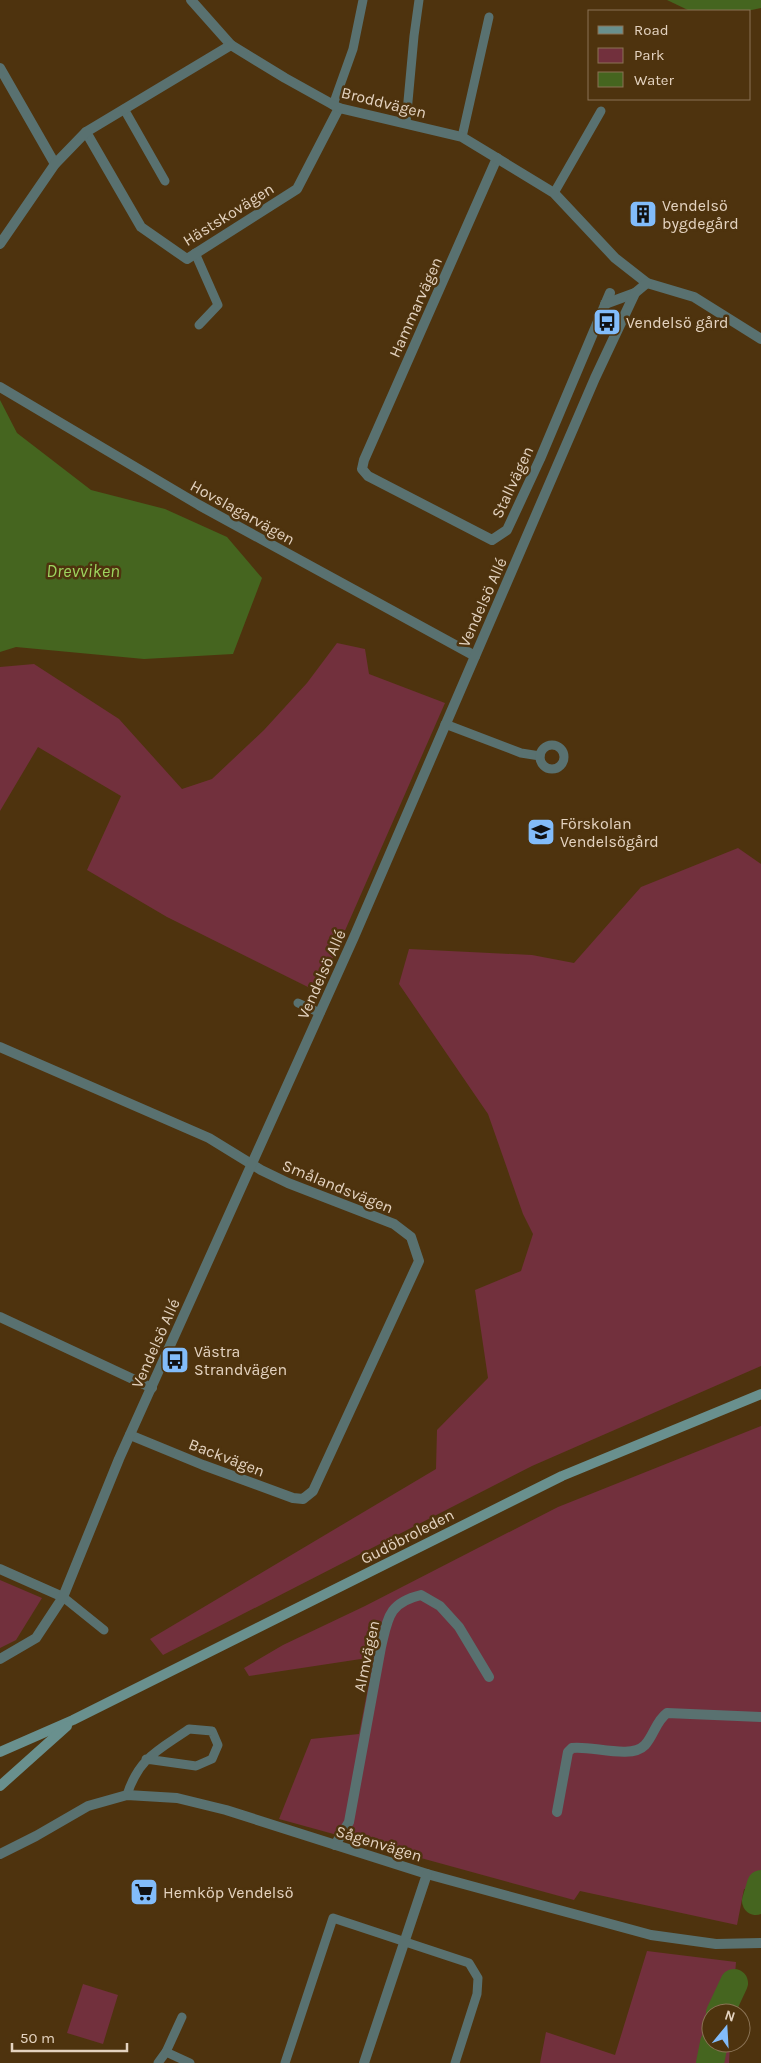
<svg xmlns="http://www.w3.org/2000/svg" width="761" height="2063" font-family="Karla,sans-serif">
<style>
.green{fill:#72303d}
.water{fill:#45651f}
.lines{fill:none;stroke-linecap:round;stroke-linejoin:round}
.river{stroke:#45651f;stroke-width:28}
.service{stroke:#597170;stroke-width:9}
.minor{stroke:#597170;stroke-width:10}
.secondary{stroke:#69908e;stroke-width:10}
.labels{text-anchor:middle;stroke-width:5;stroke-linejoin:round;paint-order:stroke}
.street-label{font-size:16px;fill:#e4d3c0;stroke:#4e330e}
.poi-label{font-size:16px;fill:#e4d3c0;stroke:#4e330e;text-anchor:start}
.water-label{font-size:18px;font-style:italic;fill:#9dd55f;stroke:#4e330e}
</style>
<rect width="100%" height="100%" fill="#4e330e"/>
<g class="green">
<path d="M337 643 365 649 369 674 445 703 318 992 167 917 87 870 121 796 38 747 0 811V667L34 664 119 719 182 789 212 779 264 730 307 683Z"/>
<path d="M738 848 761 864V1366L532 1466 163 1655 150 1639 436 1469 437 1430 488 1378 475 1290 521 1271 533 1234 523 1214 488 1114 399 984 409 949 532 955 574 963 641 887Z"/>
<path d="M761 1426V1890L744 1889 737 1925 580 1891 574 1900 279 1819 311 1739 359 1734 374 1657 249 1676 244 1668 283 1645 365 1606 558 1507Z"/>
<path d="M0 1580 42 1598 16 1640 0 1648Z"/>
<path d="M647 1951 736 1962 732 2013H711V2043H730L729 2063H540L546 2032 615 2055Z"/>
<path d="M83 1984 118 1995 103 2044 67 2033Z"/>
</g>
<g class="water">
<path d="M667 0H761V8L747 11H690Z"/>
<path d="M0 400 17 433 91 490 165 509 227 537 262 578 233 654 144 659 16 647 0 652Z"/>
</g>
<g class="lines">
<g class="river">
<path d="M756 1901 761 1884"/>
<path d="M720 2013 734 1983"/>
<path d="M710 2063 714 2043"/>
</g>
<g class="service">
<path d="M333 105 353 49 363 0"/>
<path d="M124 109 165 181"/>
<path d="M406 123 414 36 419 0"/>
<path d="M462 137 489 17"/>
<path d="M554 193 601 111"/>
<path d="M195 253 218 305 199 325"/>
<path d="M445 724 521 753 540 756"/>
<circle cx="552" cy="757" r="12"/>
<path d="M298 1003 320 1013"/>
<path d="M63 1597 104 1630"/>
<path d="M127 1795C139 1757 159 1750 189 1729L212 1731 218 1745 212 1759 196 1766 146 1759"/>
<path d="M182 2017 166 2052 190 2063"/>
<path d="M158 2063 166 2052"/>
<path d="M285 2063 333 1918 469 1963 478 1978 477 1994 455 2063"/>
</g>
<g class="minor">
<path d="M191 0 231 45"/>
<path d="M0 68 55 164"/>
<path d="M86 132 141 227 187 259 297 189 339 108"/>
<path d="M497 158 364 460 362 469 368 476 492 540 507 530 540 459 610 293"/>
<path d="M0 244 55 164 86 132 231 45 285 78 339 108 462 137 554 193 615 258 647 283 694 297 761 339"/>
<path d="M605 304 635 293"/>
<path d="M0 387 199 505 475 656"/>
<path d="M0 1047 209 1138 261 1170 288 1183 394 1224 411 1237 419 1261 313 1491 303 1499 293 1498 203 1465 130 1435"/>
<path d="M0 1317 152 1388"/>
<path d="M0 1569 63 1597"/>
<path d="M0 1659 36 1638 63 1597 119 1459 354 937 595 378 635 293 647 283"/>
<path d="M557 1812 568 1752 572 1748C591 1745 631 1760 645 1745 654 1735 656 1721 667 1713L761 1717"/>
<path d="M335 1845 349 1822 381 1647C388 1618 388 1603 421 1595L440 1606 459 1627 489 1677"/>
<path d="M0 1854 36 1836 88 1806 127 1795 177 1798 226 1810 427 1874 651 1935 716 1944 761 1943"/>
<path d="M364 2063 427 1874"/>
</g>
<g class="secondary">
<path d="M0 1752 73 1720 562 1476 761 1394"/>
<path d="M0 1786 67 1726"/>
</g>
</g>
<defs>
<symbol id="building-square" viewBox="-11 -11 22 22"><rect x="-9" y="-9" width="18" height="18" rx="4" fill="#82bcfa" stroke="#4e330e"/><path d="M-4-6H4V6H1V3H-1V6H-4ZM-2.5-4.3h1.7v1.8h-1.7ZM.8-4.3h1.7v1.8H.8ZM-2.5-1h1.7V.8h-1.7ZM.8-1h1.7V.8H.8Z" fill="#111"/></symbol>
<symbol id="bus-square" viewBox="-11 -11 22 22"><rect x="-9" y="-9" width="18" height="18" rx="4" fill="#82bcfa" stroke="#4e330e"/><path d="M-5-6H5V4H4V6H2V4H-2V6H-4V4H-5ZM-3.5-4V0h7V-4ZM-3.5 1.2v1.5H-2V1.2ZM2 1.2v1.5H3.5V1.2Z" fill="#111"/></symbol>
<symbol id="school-square" viewBox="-11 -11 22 22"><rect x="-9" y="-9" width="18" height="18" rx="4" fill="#82bcfa" stroke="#4e330e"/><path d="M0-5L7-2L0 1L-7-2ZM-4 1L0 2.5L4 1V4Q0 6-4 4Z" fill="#111"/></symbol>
<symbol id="supermarket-square" viewBox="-11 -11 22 22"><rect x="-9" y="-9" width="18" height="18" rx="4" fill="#82bcfa" stroke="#4e330e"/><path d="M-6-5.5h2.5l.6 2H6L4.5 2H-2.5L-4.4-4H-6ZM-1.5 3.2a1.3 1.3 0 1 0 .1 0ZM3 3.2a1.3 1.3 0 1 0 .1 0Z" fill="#111"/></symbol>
</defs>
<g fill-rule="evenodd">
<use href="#building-square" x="627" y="198" width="32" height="32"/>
<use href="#bus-square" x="591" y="306" width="32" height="32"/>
<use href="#school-square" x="525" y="816" width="32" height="32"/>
<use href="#bus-square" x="159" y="1344" width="32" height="32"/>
<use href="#supermarket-square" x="128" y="1876" width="32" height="32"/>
</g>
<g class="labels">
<g class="street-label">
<text transform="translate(384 102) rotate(14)" y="6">Broddvägen</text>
<text transform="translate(228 214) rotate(-32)" y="6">Hästskovägen</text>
<text transform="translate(415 307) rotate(-66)" y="6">Hammarvägen</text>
<text transform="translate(512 482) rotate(-65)" y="6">Stallvägen</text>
<text transform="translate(243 512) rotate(29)" y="6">Hovslagarvägen</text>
<text transform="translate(482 602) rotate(-66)" y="6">Vendelsö Allé</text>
<text transform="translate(321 974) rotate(-66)" y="6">Vendelsö Allé</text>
<text transform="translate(338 1186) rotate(22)" y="6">Smålandsvägen</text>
<text transform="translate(155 1343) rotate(-66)" y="6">Vendelsö Allé</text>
<text transform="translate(227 1457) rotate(21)" y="6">Backvägen</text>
<text transform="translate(407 1536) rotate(-27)" y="6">Gudöbroleden</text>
<text transform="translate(366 1656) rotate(-78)" y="6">Almvägen</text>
<text transform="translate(379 1843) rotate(17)" y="6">Sågenvägen</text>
</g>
<g class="poi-label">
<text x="662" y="211">Vendelsö<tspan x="662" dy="18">bygdegård</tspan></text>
<text x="626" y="328">Vendelsö gård</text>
<text x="560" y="829">Förskolan<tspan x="560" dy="18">Vendelsögård</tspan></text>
<text x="194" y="1357">Västra<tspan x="194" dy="18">Strandvägen</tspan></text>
<text x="163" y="1898">Hemköp Vendelsö</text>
</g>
<g class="water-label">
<text x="83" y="577">Drevviken</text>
</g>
</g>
<rect x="588" y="10" width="162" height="90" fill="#4e330e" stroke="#8a7355"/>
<rect x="598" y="26" width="25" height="8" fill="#69908e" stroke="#8a7355"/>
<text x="634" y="35" font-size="15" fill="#e4d3c0">Road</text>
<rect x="598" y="48" width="25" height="15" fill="#72303d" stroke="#8a7355"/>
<text x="634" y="60" font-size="15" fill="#e4d3c0">Park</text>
<rect x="598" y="72" width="25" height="15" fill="#45651f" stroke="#8a7355"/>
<text x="634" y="85" font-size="15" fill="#e4d3c0">Water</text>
<g transform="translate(726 2028) rotate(18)"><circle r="24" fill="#4e330e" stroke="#8a7355"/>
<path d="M0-4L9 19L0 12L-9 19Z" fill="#82bcfa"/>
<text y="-8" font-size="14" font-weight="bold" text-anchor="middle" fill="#e4d3c0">N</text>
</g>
<path d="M12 2043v8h115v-8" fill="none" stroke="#e4d3c0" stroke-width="2.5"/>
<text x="20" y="2043" font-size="15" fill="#e4d3c0" stroke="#4e330e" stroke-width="4" paint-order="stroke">50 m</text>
</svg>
